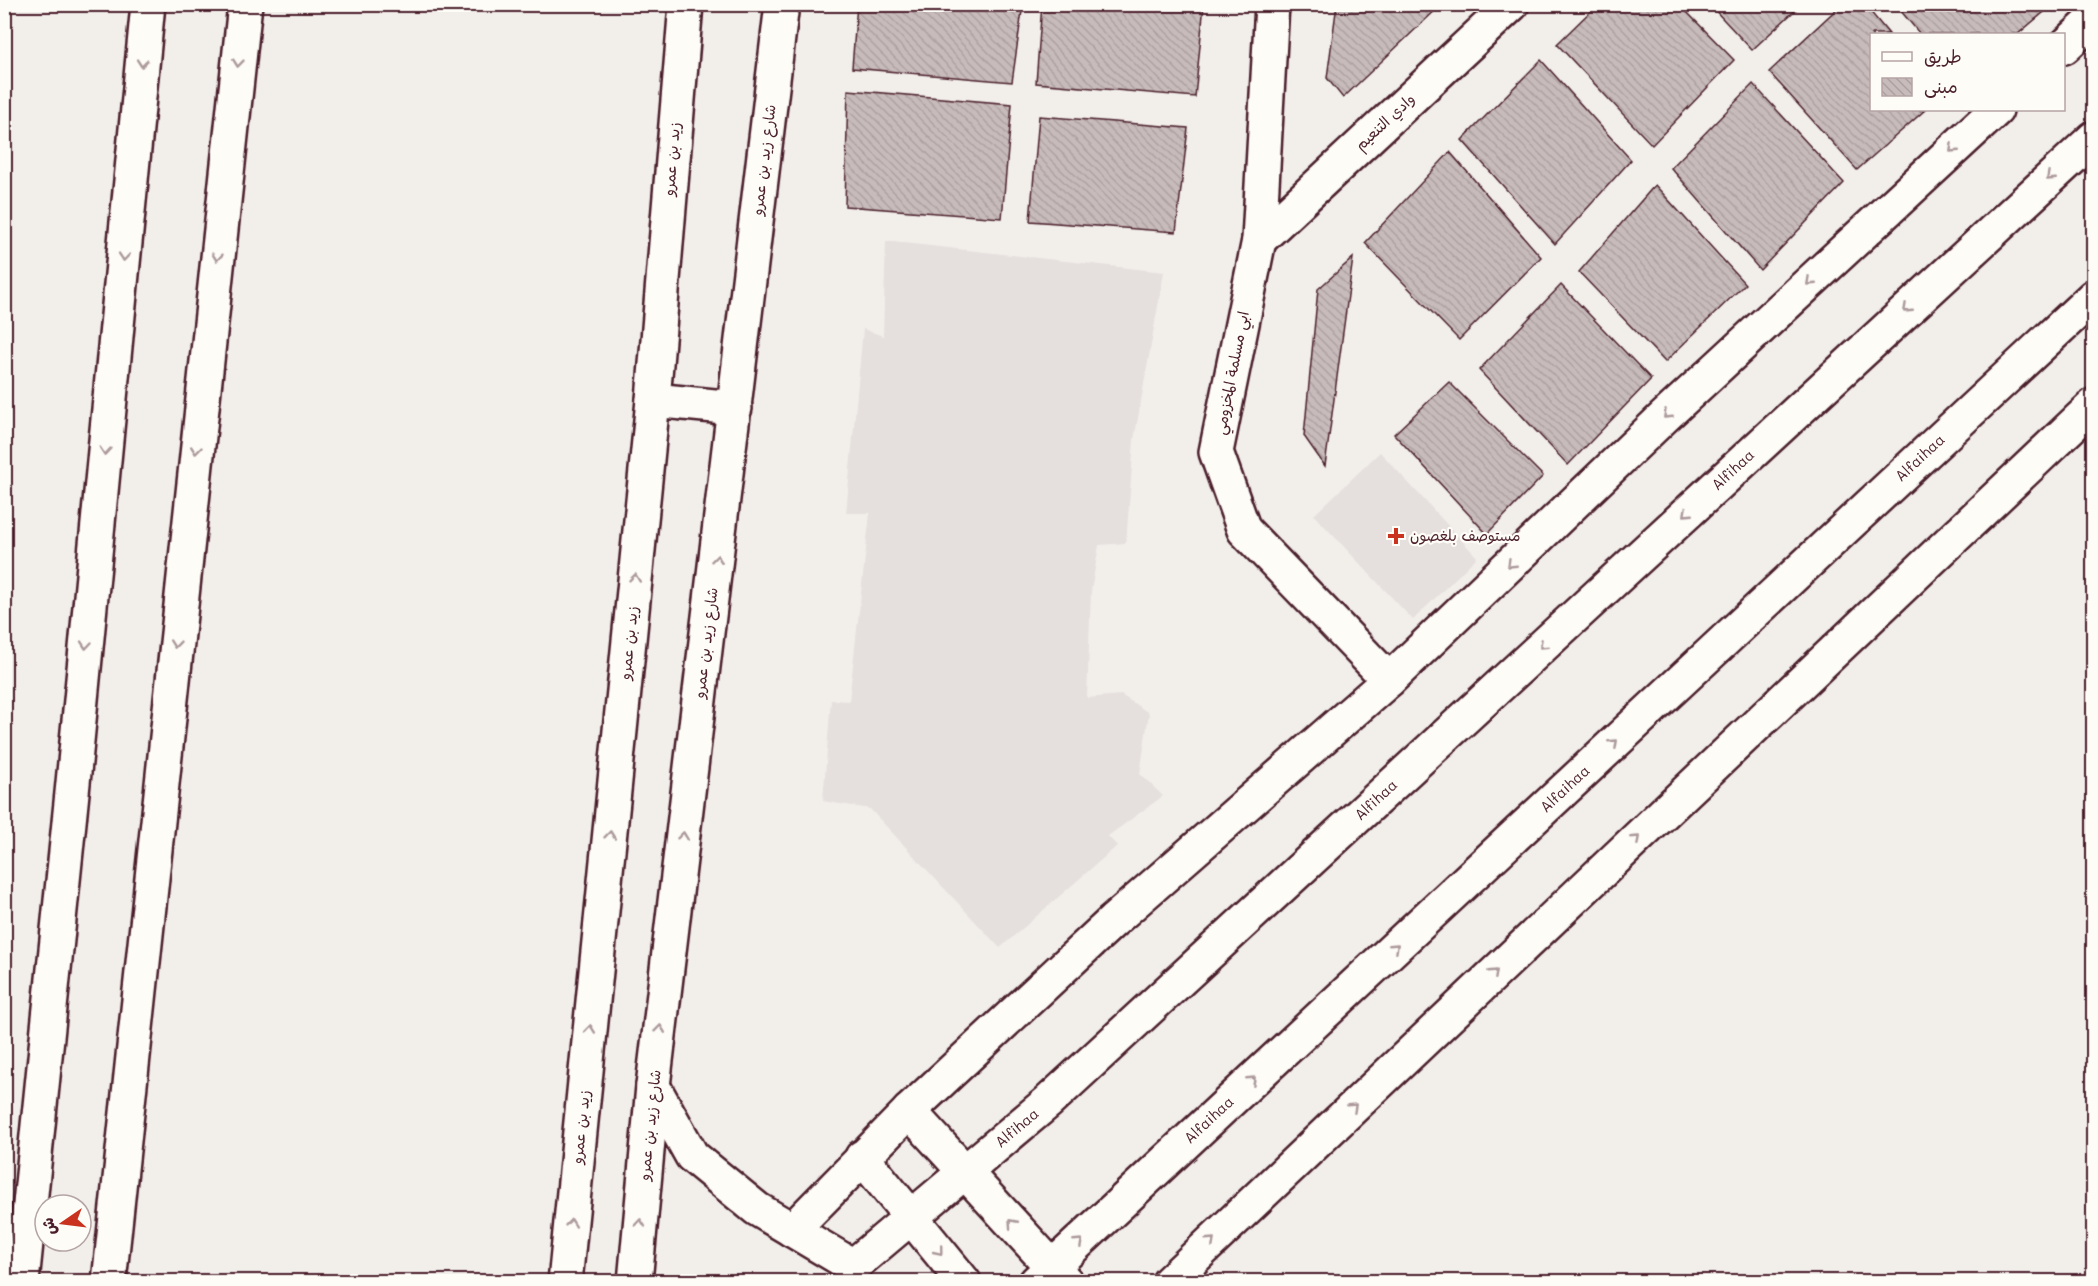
<svg xmlns="http://www.w3.org/2000/svg" width="2098" height="1286" font-family="Mali,'Playpen Sans Arabic',sans-serif">
<style>
.built{fill:#e5dfdd}
.building{fill:url(#building-back-hatch);stroke:#4a1f2b;stroke-width:1.5}
.lines{fill:none;stroke-linecap:round;stroke-linejoin:round}
.minor-casing{stroke:#4a1f2b;stroke-width:38}
.major-casing{stroke:#4a1f2b;stroke-width:38}
.minor{stroke:#fdfcf7;stroke-width:33}
.major{stroke:#fdfcf7;stroke-width:33}
.oneway{stroke:#ac999b}
.poi-dot{fill:#c8321e;stroke:#fdfcf7;stroke-width:2}
.labels{text-anchor:middle;stroke-width:4.5;stroke-linejoin:round;paint-order:stroke}
.street-label{font-size:15px;fill:#4a1f2b;stroke:#fdfcf7}
.poi-label{font-size:15px;fill:#4a1f2b;stroke:#fdfcf7;text-anchor:start}
</style>
<defs>
<pattern id="building-back-hatch" width="6" height="6" patternUnits="userSpaceOnUse" patternTransform="scale(1.5)"><rect width="6" height="6" fill="#c8bbbb"/><path d="M-1 5l2 2M0 0l6 6M5-1l2 2" fill="none" stroke="#ada0a1"/></pattern>
</defs>
<rect width="100%" height="100%" fill="#f2efeb"/>
<filter id="ink" filterUnits="userSpaceOnUse"><feTurbulence type="fractalNoise" baseFrequency=".0167" numOctaves="2"/><feDisplacementMap in="SourceGraphic" scale="12" xChannelSelector="R" yChannelSelector="G"/><feConvolveMatrix kernelMatrix="1 2 1 2 8 2 1 2 1" color-interpolation-filters="sRGB"/></filter>
<g filter="url(#ink)">
<g class="built">
<path d="M886 241 1164 272 1134 440 1126 543 1099 545 1091 591 1087 698 1121 695 1149 713 1140 774 1163 796 1108 836 1117 846 1000 948 870 809 823 801 831 700 849 701 870 513H846L863 329 883 336Z"/>
<path d="M1380 452 1477 557 1413 620 1314 515Z"/>
</g>
<g class="building">
<path d="M857 4H1023L1012 82 852 68Z"/>
<path d="M1042 4H1204L1195 97 1036 83Z"/>
<path d="M1337 4H1442L1343 98 1327 78Z"/>
<path d="M1598 4H1679L1734 60 1652 145 1557 44Z"/>
<path d="M1709 4H1802L1752 50Z"/>
<path d="M1842 4H1864L1889 34H1872V110H1925L1857 170 1769 72Z"/>
<path d="M1895 4H2048L2050 7 2018 34H1920Z"/>
<path d="M1541 60 1631 160 1555 244 1462 140Z"/>
<path d="M1753 84 1844 183 1760 270 1671 168Z"/>
<path d="M848 90 1012 104 1002 218 845 206Z"/>
<path d="M1039 116 1188 128 1176 232 1030 221Z"/>
<path d="M1450 152 1541 257 1459 340 1365 243Z"/>
<path d="M1655 185 1745 284 1665 362 1579 272Z"/>
<path d="M1353 258 1325 466 1304 436 1318 289Z"/>
<path d="M1561 285 1651 379 1568 465 1479 370Z"/>
<path d="M1449 382 1543 476 1487 534 1394 434Z"/>
</g>
<g class="lines">
<defs>
<g id="minor">
<path d="M1272 4 1259 240 1216 452 1244 530 1389 680"/>
<path d="M2064 47 2094 19"/>
<path d="M1259 240 1512 4"/>
<path d="M653 1086 692 1156 757 1209 853 1266 1048 1102 2094 138"/>
<path d="M909 1111 1066 1282"/>
<path d="M862 1157 964 1282"/>
<path d="M792 1230 909 1111 1113 921 1389 680 1664 417 1996 110"/>
<path d="M1036 1282 2094 296"/>
<path d="M1169 1282 2094 405"/>
</g>
<g id="major">
<path d="M653 400 735 408"/>
<path d="M22 1282 73 783 148 4"/>
<path d="M109 1282 245 4"/>
<path d="M565 1282 653 400 686 4"/>
<path d="M635 1282 653 1086 782 4"/>
</g>
</defs>
<use href="#minor" class="minor-casing"/>
<use href="#major" class="major-casing"/>
<use href="#minor" class="minor"/>
<use href="#major" class="major"/>
</g>
<defs><path id="oneway-chevron" d="M-2-3.5L2.5 0L-2 3.5" fill="none" stroke-width="1.6" stroke-linecap="round" stroke-linejoin="round" transform="scale(1.5)"/></defs>
<g class="oneway">
<use href="#oneway-chevron" transform="translate(142 63) rotate(95)"/>
<use href="#oneway-chevron" transform="translate(238 63) rotate(96)"/>
<use href="#oneway-chevron" transform="translate(1953 149) rotate(137)"/>
<use href="#oneway-chevron" transform="translate(2050 177) rotate(137)"/>
<use href="#oneway-chevron" transform="translate(124 257) rotate(95)"/>
<use href="#oneway-chevron" transform="translate(217 257) rotate(96)"/>
<use href="#oneway-chevron" transform="translate(1810 282) rotate(137)"/>
<use href="#oneway-chevron" transform="translate(1907 309) rotate(137)"/>
<use href="#oneway-chevron" transform="translate(1667 415) rotate(137)"/>
<use href="#oneway-chevron" transform="translate(196 450) rotate(96)"/>
<use href="#oneway-chevron" transform="translate(105 451) rotate(95)"/>
<use href="#oneway-chevron" transform="translate(1687 513) rotate(137)"/>
<use href="#oneway-chevron" transform="translate(717 559) rotate(-83)"/>
<use href="#oneway-chevron" transform="translate(1511 564) rotate(136)"/>
<use href="#oneway-chevron" transform="translate(635 578) rotate(-84)"/>
<use href="#oneway-chevron" transform="translate(175 644) rotate(96)"/>
<use href="#oneway-chevron" transform="translate(86 645) rotate(95)"/>
<use href="#oneway-chevron" transform="translate(1543 645) rotate(137)"/>
<use href="#oneway-chevron" transform="translate(1614 743) rotate(-43)"/>
<use href="#oneway-chevron" transform="translate(610 835) rotate(-84)"/>
<use href="#oneway-chevron" transform="translate(683 836) rotate(-83)"/>
<use href="#oneway-chevron" transform="translate(1636 839) rotate(-43)"/>
<use href="#oneway-chevron" transform="translate(1395 947) rotate(-43)"/>
<use href="#oneway-chevron" transform="translate(1494 973) rotate(-43)"/>
<use href="#oneway-chevron" transform="translate(590 1029) rotate(-84)"/>
<use href="#oneway-chevron" transform="translate(660 1029) rotate(-83)"/>
<use href="#oneway-chevron" transform="translate(1252 1080) rotate(-43)"/>
<use href="#oneway-chevron" transform="translate(1353 1107) rotate(-43)"/>
<use href="#oneway-chevron" transform="translate(571 1223) rotate(-84)"/>
<use href="#oneway-chevron" transform="translate(640 1223) rotate(-85)"/>
<use href="#oneway-chevron" transform="translate(1012 1223) rotate(-132)"/>
<use href="#oneway-chevron" transform="translate(1211 1241) rotate(-43)"/>
<use href="#oneway-chevron" transform="translate(1079 1242) rotate(-43)"/>
<use href="#oneway-chevron" transform="translate(939 1251) rotate(51)"/>
</g>
</g>
<path class="poi-dot" d="M1393 527h6v6h6v6h-6v6h-6v-6h-6v-6h6z"/>
<g class="labels">
<g class="street-label">
<text transform="translate(1385 122) rotate(-43)" y="5">وادي التنعيم</text>
<text transform="translate(672 159) rotate(-85)" y="5">زيد بن عمرو</text>
<text transform="translate(764 160) rotate(-83)" y="5">شارع زيد بن عمرو</text>
<text transform="translate(1232 373) rotate(-79)" y="5">ابي مسلمة المخزومي</text>
<text transform="translate(1920 458) rotate(-43)" y="5">Alfaihaa</text>
<text transform="translate(1733 470) rotate(-43)" y="5">Alfihaa</text>
<text transform="translate(629 643) rotate(-84)" y="5">زيد بن عمرو</text>
<text transform="translate(706 643) rotate(-83)" y="5">شارع زيد بن عمرو</text>
<text transform="translate(1565 789) rotate(-43)" y="5">Alfaihaa</text>
<text transform="translate(1376 800) rotate(-43)" y="5">Alfihaa</text>
<text transform="translate(1209 1120) rotate(-43)" y="5">Alfaihaa</text>
<text transform="translate(650 1125) rotate(-84)" y="5">شارع زيد بن عمرو</text>
<text transform="translate(581 1127) rotate(-84)" y="5">زيد بن عمرو</text>
<text transform="translate(1017 1128) rotate(-40)" y="5">Alfihaa</text>
</g>
<g class="poi-label">
<text x="1410" y="541">مستوصف بلغصون</text>
</g>
</g>
<rect width="2098" height="1286" fill="none" stroke="#fdfcf7" stroke-width="24"/>
<rect x="12" y="12" width="2074" height="1262" fill="none" stroke="#4a1f2b" stroke-width="2" filter="url(#ink)"/>
<rect x="1870" y="33" width="195" height="78" fill="#fdfcf7" stroke="#b5a4a5" stroke-width="1.5"/>
<rect x="1882" y="52" width="30" height="9" fill="#fdfcf7" stroke="#b5a4a5" stroke-width="1.5"/>
<text x="1924" y="63" font-size="18" fill="#4a1f2b">طريق</text>
<rect x="1882" y="78" width="30" height="18" fill="url(#building-back-hatch)" stroke="#b5a4a5" stroke-width="1.5"/>
<text x="1924" y="93" font-size="18" fill="#4a1f2b">مبنى</text>
<g transform="translate(63 1223) rotate(256)"><circle r="28" fill="#fdfcf7" stroke="#b5a4a5" stroke-width="1.5"/>
<path d="M0-4.5L10 22L0 15L-10 22Z" fill="#c8321e"/>
<text y="-9" font-size="16" font-weight="bold" text-anchor="middle" fill="#4a1f2b">ش</text>
</g>
</svg>
